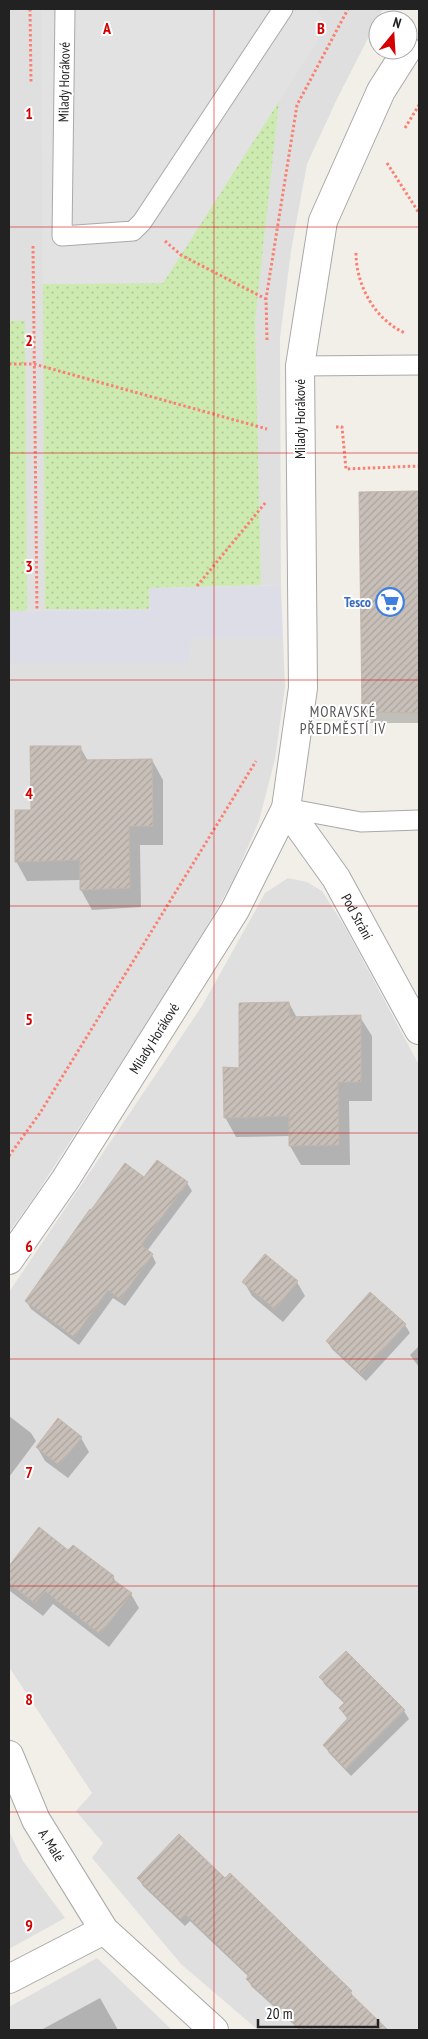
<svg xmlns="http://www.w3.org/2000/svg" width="428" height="2039" font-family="'PT Sans Narrow',sans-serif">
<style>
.residential{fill:#e0dfdf}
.grass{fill:url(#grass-dots)}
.parking{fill:#e2e2e2}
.plaza{fill:#dddde8}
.shadow{fill:#0003}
.building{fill:url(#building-hatch);stroke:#c4b6ab}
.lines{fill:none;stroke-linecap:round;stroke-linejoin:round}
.lane-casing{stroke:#a9a9a9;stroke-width:21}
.street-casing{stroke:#a9a9a9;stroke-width:30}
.path{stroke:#fa8072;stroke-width:3;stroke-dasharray:2.5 2.5;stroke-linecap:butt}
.lane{stroke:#fff;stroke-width:19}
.street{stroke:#fff;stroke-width:28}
.grid{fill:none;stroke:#d40000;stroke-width:1;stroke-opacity:0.55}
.labels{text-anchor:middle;stroke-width:4;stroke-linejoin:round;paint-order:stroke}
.street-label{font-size:14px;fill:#222;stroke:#fff}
.shop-label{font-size:14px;font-weight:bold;fill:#366cbe;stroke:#fff;text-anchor:end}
.neighbourhood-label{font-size:15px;letter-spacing:1px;fill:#555;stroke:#fff}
.grid-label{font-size:16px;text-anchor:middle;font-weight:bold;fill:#d40000;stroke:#fff;stroke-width:4;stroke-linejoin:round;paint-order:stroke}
</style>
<defs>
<pattern id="grass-dots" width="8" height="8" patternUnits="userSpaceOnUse" patternTransform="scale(1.25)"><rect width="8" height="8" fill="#cdebb0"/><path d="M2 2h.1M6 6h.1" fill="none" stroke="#b0c997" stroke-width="1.8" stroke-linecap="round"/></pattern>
<pattern id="building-hatch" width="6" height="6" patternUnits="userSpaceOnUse" patternTransform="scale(1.25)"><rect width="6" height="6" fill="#c7bfb8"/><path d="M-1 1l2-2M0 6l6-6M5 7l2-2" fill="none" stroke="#aba49e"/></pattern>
</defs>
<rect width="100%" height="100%" fill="#f2efe9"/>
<g class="residential">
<path d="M9 9H383L337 99 307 164 291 251 280 338 281 585 151 588 150 610 9 611Z"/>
<path d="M191 638H283L285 687 275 759 259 821 234 879 196 946 35 1196 9 1232V663H189Z"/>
<path d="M288 878 307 882 322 891 345 927 419 1065V2030H258L181 1964 92 1858 103 1843 76 1811 92 1793 9 1667V1292L202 1006 265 893Z"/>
<path d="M9 1831 23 1861 65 1918 9 1949Z"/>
<path d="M97 1958 172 2030H9V2007Z"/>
</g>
<g class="grass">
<path d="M279 101 255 321 261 585 149 588V609H45L43 284 163 283Z"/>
<path d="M9 321H25L27 611H9Z"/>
</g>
<path class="parking" d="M41 9H316L327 26 163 283 43 284Z"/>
<path class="plaza" d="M281 585 283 638H192L189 663H9V611L149 610 150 588Z"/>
<g class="shadow">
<path d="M361 493H419V723H369L363 712Z"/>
<path d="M80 747 88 761 152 760 163 780V845H140L141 907 92 910 81 890V880L27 881 16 861 32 811Z"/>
<path d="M289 1003 297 1018 360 1017 372 1036V1101H349L350 1165H301L290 1146V1136L236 1137 225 1117 241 1069Z"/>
<path d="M144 1179 187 1183 192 1191 147 1251 152 1255 156 1263 125 1306 113 1298 79 1345 31 1309 26 1301 91 1212Z"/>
<path d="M244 1282H297L305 1296 283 1322 252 1296Z"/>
<path d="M370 1294 405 1325 410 1333 366 1381 332 1349 327 1341Z"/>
<path d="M419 1346V1367L410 1355Z"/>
<path d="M9 1416 31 1433 36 1441 9 1477Z"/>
<path d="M81 1438 89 1452 68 1478 45 1461 37 1447Z"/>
<path d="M39 1529 68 1552 113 1577 117 1583 131 1594 139 1608 109 1647 53 1604 43 1616 10 1591 9 1568Z"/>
<path d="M346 1653 404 1711 409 1719 351 1776 329 1753 325 1745 348 1720 340 1708 345 1704 325 1685 321 1678Z"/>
<path d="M138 1878 225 1880 351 1992 355 2000 386 2030H300L252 1987 247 1979 249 1977 190 1921 185 1926 143 1886Z"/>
<path d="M100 1998 118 2030H41Z"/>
</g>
<g class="building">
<path d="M419 491V713L362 712 359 492Z"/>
<path d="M30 746H81V760L152 759 153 826H129L130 888 80 890V860L15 862V810H31Z"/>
<path d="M289 1002 290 1017 361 1015V1082H338L339 1145 289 1146V1116L224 1118 223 1067 239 1068V1003Z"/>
<path d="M157 1160 188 1182 141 1245 153 1254 120 1299 108 1290 74 1337 25 1301 90 1209 91 1210 125 1163 144 1177Z"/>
<path d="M265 1254 298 1281 275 1309 242 1282Z"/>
<path d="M370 1292 406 1324 361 1374 326 1341Z"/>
<path d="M58 1418 82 1437 59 1465 36 1447Z"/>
<path d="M39 1527 68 1550 73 1545 114 1576 112 1579 132 1593 100 1634 45 1591 35 1603 9 1583V1566Z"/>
<path d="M346 1651 405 1710 346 1769 323 1745 348 1718 339 1708 345 1702 319 1677Z"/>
<path d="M179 1834 225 1878 230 1873 352 1991 350 1993 388 2030H300L246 1979 249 1975 185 1914 180 1919 137 1878Z"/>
</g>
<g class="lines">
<defs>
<g id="lane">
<path d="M65 9 62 236 133 231 142 222 283 9"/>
<path d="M300 366 419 365"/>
<path d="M286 808 361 822 419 820"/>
</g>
<g id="street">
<path id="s1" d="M286 808 336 878 419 1030"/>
<path id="s2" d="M9 1260 65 1180 235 910 286 808 303 688 300 366 323 221 381 91 407 50"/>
<path id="s3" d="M9 1755 36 1820 104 1930 214 2030"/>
<path d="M9 1979 104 1930"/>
</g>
</defs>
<use href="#lane" class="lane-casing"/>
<use href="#street" class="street-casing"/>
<g class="path">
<path d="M30 9 31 82"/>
<path d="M405 128 419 105"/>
<path d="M387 163 419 213"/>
<path d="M165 241 181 255 266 299"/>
<path d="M33 246 37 610"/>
<path d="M356 253C356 285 375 320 405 333"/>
<path d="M267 340 266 299 297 105 348 9"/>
<path d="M9 364H34L267 429"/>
<path d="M336 427H342L346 469 419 466"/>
<path d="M197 586 266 502"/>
<path d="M9 1156 40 1113 256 761"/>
</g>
<use href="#lane" class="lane"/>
<use href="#street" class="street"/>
</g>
<path class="grid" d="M214 9V2030M9 227H419M9 453H419M9 680H419M9 906H419M9 1133H419M9 1359H419M9 1586H419M9 1812H419"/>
<defs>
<symbol id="supermarket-ring" viewBox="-11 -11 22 22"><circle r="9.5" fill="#fff" stroke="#3f7fe0" stroke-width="1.5"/><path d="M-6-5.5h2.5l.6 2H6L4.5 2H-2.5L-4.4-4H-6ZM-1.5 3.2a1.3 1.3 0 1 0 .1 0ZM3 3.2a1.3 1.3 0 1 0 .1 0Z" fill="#3f7fe0"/></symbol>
</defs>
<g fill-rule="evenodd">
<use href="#supermarket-ring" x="374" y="586" width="32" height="32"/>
</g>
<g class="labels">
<g class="street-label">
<text transform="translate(64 82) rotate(-89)" y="5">Milady Horákové</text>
<text transform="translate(300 419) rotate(-90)" y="5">Milady Horákové</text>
<text dy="5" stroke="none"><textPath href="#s1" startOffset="130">Pod Strání</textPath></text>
<text dy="5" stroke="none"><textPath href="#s2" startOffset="265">Milady Horákové</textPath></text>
<text dy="5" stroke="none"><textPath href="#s3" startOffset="100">A. Malé</textPath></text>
</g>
<g class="shop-label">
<text x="371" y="607">Tesco</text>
</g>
<g class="neighbourhood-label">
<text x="343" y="717">MORAVSKÉ<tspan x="343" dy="17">PŘEDMĚSTÍ IV</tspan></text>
</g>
</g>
<g class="grid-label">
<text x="107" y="34">A</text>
<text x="321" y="34">B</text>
<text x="29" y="119">1</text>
<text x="29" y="346">2</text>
<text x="29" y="572">3</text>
<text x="29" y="799">4</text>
<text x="29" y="1025">5</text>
<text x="29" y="1252">6</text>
<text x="29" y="1478">7</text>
<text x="29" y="1705">8</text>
<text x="29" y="1931">9</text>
</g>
<rect width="428" height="2039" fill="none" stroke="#222222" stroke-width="20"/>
<g transform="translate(393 35) rotate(18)"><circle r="24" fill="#ffffff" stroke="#a7a7a7"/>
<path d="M0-4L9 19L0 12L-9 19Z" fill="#d40000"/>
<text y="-8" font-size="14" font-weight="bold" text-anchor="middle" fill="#222222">N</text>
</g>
<path d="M258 2019v8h120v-8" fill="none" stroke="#222222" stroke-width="2.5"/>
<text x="266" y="2019" font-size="15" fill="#222222" stroke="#ffffff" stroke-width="4" paint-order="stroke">20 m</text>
</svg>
